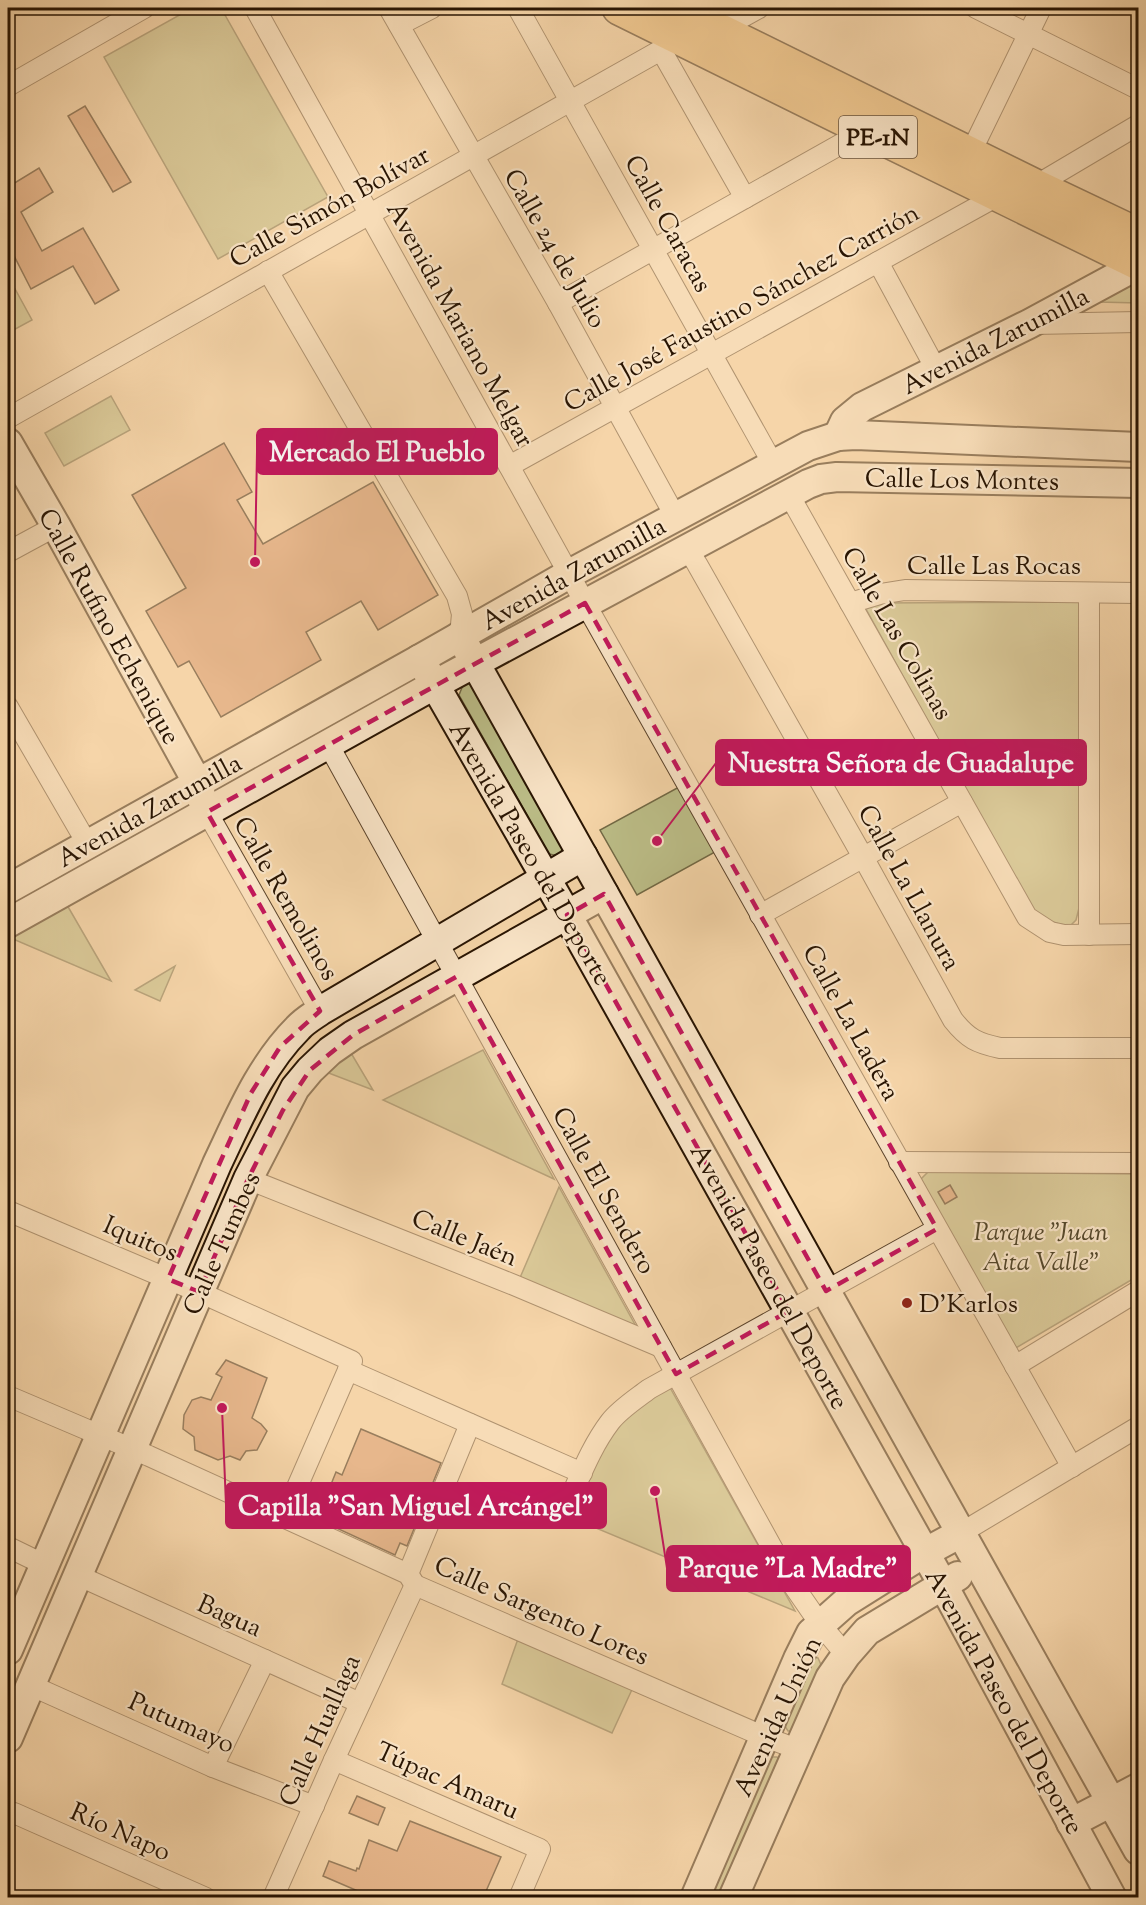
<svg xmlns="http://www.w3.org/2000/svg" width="1146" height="1905" font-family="'Sorts Mill Goudy',serif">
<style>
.green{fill:#bcbe88;stroke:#726945;stroke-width:1.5}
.building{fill:#d49368;stroke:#281402;stroke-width:1.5}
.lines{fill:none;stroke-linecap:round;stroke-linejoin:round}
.street-casing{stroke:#5c442c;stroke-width:22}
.secondary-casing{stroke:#281402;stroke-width:32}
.highway-casing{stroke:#281402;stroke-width:36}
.street{stroke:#f9e4c7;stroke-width:20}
.secondary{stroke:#f9e4c7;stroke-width:28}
.highway{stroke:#ebbb74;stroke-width:33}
.marked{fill:none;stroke:#c2185b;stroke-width:4.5;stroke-dasharray:12 8;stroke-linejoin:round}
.poi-dot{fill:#8f2418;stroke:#f9e4c7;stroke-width:2}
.labels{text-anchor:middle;stroke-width:4.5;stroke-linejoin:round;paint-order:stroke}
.shield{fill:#f9e4c7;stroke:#67523d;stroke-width:1.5}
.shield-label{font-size:24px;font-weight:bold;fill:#281402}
.street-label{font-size:26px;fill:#281402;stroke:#f9e4c7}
.park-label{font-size:26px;font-style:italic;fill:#54472a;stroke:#f9e4c7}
.poi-label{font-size:26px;fill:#281402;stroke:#f9e4c7;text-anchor:start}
.leader{fill:none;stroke:#c2185b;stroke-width:2}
.callout-dot{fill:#c2185b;stroke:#f9e4c7;stroke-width:2}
.callout{fill:#c2185b;stroke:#c2185b;stroke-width:2}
.callout-label{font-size:27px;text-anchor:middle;font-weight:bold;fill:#fff}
</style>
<rect width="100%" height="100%" fill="#f6d6a9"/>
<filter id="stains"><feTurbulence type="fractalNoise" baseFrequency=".00333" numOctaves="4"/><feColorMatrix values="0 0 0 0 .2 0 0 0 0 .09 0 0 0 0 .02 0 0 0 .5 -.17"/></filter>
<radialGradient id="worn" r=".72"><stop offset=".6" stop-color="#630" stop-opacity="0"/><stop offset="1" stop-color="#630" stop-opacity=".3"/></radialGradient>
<g class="green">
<path d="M192 8H221L328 197 218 259 104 57Z"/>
<path d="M8 276 32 320 8 333Z"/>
<path d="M1132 282 1138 285V303L1099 302Z"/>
<path d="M111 396 130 430 64 466 45 433Z"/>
<path d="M1080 602 1081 900 1076 920 1070 926C1054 924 1044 919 1032 910L866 609 876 603Z"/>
<path d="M469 683H473L563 847 560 854 554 855 549 854 459 695 463 685Z"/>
<path d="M679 787 715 852 637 895 600 830Z"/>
<path d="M67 905 111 981 13 939V934Z"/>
<path d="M175 966 160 1001 135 990Z"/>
<path d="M483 1050 554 1179 383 1100Z"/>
<path d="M351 1053 373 1090 326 1072 339 1061Z"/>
<path d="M928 1172 1138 1174V1276L1014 1349 921 1179Z"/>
<path d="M559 1187 643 1339 516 1287Z"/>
<path d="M668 1384 795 1611 572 1518 594 1464 613 1429Z"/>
<path d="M519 1636 635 1683 612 1733 502 1684Z"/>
<path d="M813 1657 818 1658 822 1667 792 1731H788L783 1723Z"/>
<path d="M772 1757H777L781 1761 724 1897 707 1898 767 1760Z"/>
</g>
<g class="building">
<path d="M85 106 131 182 113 192 68 116Z"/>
<path d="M39 168 53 192 21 212 42 251 83 228 119 290 95 304 73 266 31 289 8 244V187Z"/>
<path d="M224 443 252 492 237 500 263 544 373 482 438 595 378 630 361 601 306 632 321 660 221 717 189 661 178 667 146 611 186 588 132 495Z"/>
<path d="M950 1185 957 1197 945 1204 938 1192Z"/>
<path d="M226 1360 267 1378 252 1418 261 1424 267 1431 257 1450 246 1451 240 1460 230 1456 218 1460 195 1450 194 1437 183 1429 184 1415 192 1400 201 1397 211 1400 222 1377 216 1374Z"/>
<path d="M361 1429 441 1463 407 1546 400 1543 395 1555 317 1519 336 1472 342 1475Z"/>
<path d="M357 1796 385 1808 378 1825 349 1813Z"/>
<path d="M410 1821 501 1857 483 1898H374L323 1876 329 1861 356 1871 357 1868 359 1869 369 1840 397 1851Z"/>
</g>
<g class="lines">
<defs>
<g id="street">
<path d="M255 8 585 603 1072 1467"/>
<path d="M389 8 558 303 675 516"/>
<path d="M518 8 773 464"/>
<path d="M976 8 1138 89"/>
<path d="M399 25 432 8"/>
<path d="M719 30 759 8"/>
<path d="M661 50 745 198"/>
<path d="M8 86 144 8"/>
<path d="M970 154 1041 8"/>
<path d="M1035 186 1138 125"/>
<path d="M878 262 937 371"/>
<path d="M268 271 457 596 462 614 460 636"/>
<path d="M558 303 866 130"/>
<path d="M1034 324 1138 322"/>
<path d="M8 418 661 50 669 33"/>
<path d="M509 466 999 195"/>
<path d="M788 493 1027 917 1050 932 1064 935 1138 934"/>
<path d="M687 548 697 564 863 857 953 1020C968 1039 977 1043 1000 1048H1138"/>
<path d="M8 552 56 526"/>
<path d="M850 603 880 594 905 590 1138 593"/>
<path d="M8 707 88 845"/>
<path d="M328 744 791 1582 820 1624 846 1655"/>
<path d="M207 812 320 1011"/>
<path d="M760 915 962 802"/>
<path d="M1089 935V593"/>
<path d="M899 1162 1138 1163"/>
<path d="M248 1179 514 1285 661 1347"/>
<path d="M8 1211 199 1292 352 1361 284 1517"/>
<path d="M1015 1366 1138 1291"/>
<path d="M348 1370 582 1473"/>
<path d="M8 1396 149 1456 408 1574 415 1585 765 1737 797 1749"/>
<path d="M567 1505C580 1477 591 1447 610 1422 620 1409 636 1399 649 1389L937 1229"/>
<path d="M961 1533 1138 1427"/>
<path d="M8 1547 45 1565"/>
<path d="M408 1574 470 1424"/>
<path d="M77 1575 360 1703"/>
<path d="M30 1685 213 1767 314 1806"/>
<path d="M334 1760 540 1849 519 1898"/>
<path d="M213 1767 265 1660"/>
<path d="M14 1813 206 1898"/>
<path d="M273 1898 334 1760 415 1585"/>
</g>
<g id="secondary">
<path d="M838 436 845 421 862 407 1029 324 1138 265"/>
<path d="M8 443 56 526 197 782 202 799"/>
<path d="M460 636 1138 1850"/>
<path d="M420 659 567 915 943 1585 1112 1898"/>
<path d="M8 889 420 659 569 574 808 446 838 436 856 435 1138 447"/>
<path d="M8 923 436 684 808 484 821 479 837 477 1138 483"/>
<path d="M8 1650 217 1164C240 1116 260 1066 298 1028 304 1021 313 1016 320 1011L583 856"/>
<path d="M8 1738 248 1179 295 1088 310 1070 330 1051 353 1035 604 894"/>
<path d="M1071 1823 1138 1788"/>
<path d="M695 1898 798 1659 811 1633 846 1602 924 1553 961 1533"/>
<path d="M733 1898 830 1678 846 1655 867 1631 958 1576"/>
</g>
<g id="highway">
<path d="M619 8 866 130 1138 263"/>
<path d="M674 8 1035 186 1138 235"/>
</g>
</defs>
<use href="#street" class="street-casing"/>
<use href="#secondary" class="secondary-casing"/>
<use href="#highway" class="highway-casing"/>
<use href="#street" class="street"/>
<use href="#secondary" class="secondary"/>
<use href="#highway" class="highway"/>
</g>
<path d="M0 0H1146V1905H0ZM585 603 937 1229 826 1291 604 894 567 915 789 1311 676 1374 456 977 353 1035 310 1070 283 1110 248 1179 199 1292 168 1279 251 1093 280 1047 320 1011 207 812Z" fill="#f6d6a9" fill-opacity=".55" fill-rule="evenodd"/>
<path class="marked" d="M585 603 937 1229 826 1291 604 894 567 915 789 1311 676 1374 456 977 353 1035 310 1070 283 1110 248 1179 199 1292 168 1279 251 1093 280 1047 320 1011 207 812Z"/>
<circle class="poi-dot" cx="907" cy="1303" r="6"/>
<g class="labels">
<rect class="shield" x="839" y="116" width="78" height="42" rx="4.5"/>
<g class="shield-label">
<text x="878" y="145">PE-1N</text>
</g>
<g class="street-label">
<text transform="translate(329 206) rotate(-29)" y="9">Calle Simón Bolívar</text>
<text transform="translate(669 223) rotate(61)" y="9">Calle Caracas</text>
<text transform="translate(556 248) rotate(60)" y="9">Calle 24 de Julio</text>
<text transform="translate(741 307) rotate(-29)" y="9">Calle José Faustino Sánchez Carrión</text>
<text transform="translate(461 324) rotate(61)" y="9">Avenida Mariano Melgar</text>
<text transform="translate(995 340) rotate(-27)" y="9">Avenida Zarumilla</text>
<text transform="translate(962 479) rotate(1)" y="9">Calle Los Montes</text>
<text x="994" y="574">Calle Las Rocas</text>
<text transform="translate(573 573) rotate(-29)" y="9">Avenida Zarumilla</text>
<text transform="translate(110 626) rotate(61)" y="9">Calle Rufino Echenique</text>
<text transform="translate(898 633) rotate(60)" y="9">Calle Las Colinas</text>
<text transform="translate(149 810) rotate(-29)" y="9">Avenida Zarumilla</text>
<text transform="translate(531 853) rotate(60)" y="9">Avenida Paseo del Deporte</text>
<text transform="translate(910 887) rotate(61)" y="9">Calle La Llanura</text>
<text transform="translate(287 898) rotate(60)" y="9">Calle Remolinos</text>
<text transform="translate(852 1022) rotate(61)" y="9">Calle La Ladera</text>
<text transform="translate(605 1190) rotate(61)" y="9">Calle El Sendero</text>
<text transform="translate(465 1237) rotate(22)" y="9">Calle Jaén</text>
<text transform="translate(141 1238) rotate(23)" y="9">Iquitos</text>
<text transform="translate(221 1243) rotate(-66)" y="9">Calle Tumbes</text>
<text transform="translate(770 1276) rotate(61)" y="9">Avenida Paseo del Deporte</text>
<text transform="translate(542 1610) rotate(24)" y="9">Calle Sargento Lores</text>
<text transform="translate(230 1615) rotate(24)" y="9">Bagua</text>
<text transform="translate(1005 1701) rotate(61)" y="9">Avenida Paseo del Deporte</text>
<text transform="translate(777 1716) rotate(-65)" y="9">Avenida Unión</text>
<text transform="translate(182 1722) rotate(24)" y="9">Putumayo</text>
<text transform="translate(319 1730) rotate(-66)" y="9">Calle Huallaga</text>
<text transform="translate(448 1780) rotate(24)" y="9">Túpac Amaru</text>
<text transform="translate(121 1831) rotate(24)" y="9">Río Napo</text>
</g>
<g class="park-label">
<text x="1041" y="1240">Parque "Juan<tspan x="1041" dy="30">Aita Valle"</tspan></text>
</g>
<g class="poi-label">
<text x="919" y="1312">D'Karlos</text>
</g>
</g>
<path class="leader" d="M255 562L257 452M657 841L716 763M222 1408L226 1505M655 1491L667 1568"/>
<g class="callout-dot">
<circle cx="255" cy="562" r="6"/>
<circle cx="657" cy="841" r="6"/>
<circle cx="222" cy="1408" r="6"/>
<circle cx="655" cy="1491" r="6"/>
</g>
<g class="callout">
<rect x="257" y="429" width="240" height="45" rx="6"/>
<rect x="716" y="740" width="370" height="45" rx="6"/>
<rect x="226" y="1483" width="380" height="45" rx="6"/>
<rect x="667" y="1546" width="243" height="45" rx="6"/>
</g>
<g class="callout-label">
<text x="377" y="461">Mercado El Pueblo</text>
<text x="901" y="772">Nuestra Señora de Guadalupe</text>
<text x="416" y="1515">Capilla "San Miguel Arcángel"</text>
<text x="788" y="1577">Parque "La Madre"</text>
</g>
<rect width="1146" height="1905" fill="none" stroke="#f6d6a9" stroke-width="30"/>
<rect x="9" y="9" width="1128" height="1887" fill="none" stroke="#281402" stroke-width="3"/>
<rect x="15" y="15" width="1116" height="1875" fill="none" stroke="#281402" stroke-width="1.5"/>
<rect width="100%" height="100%" filter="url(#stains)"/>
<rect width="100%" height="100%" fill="url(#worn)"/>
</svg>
